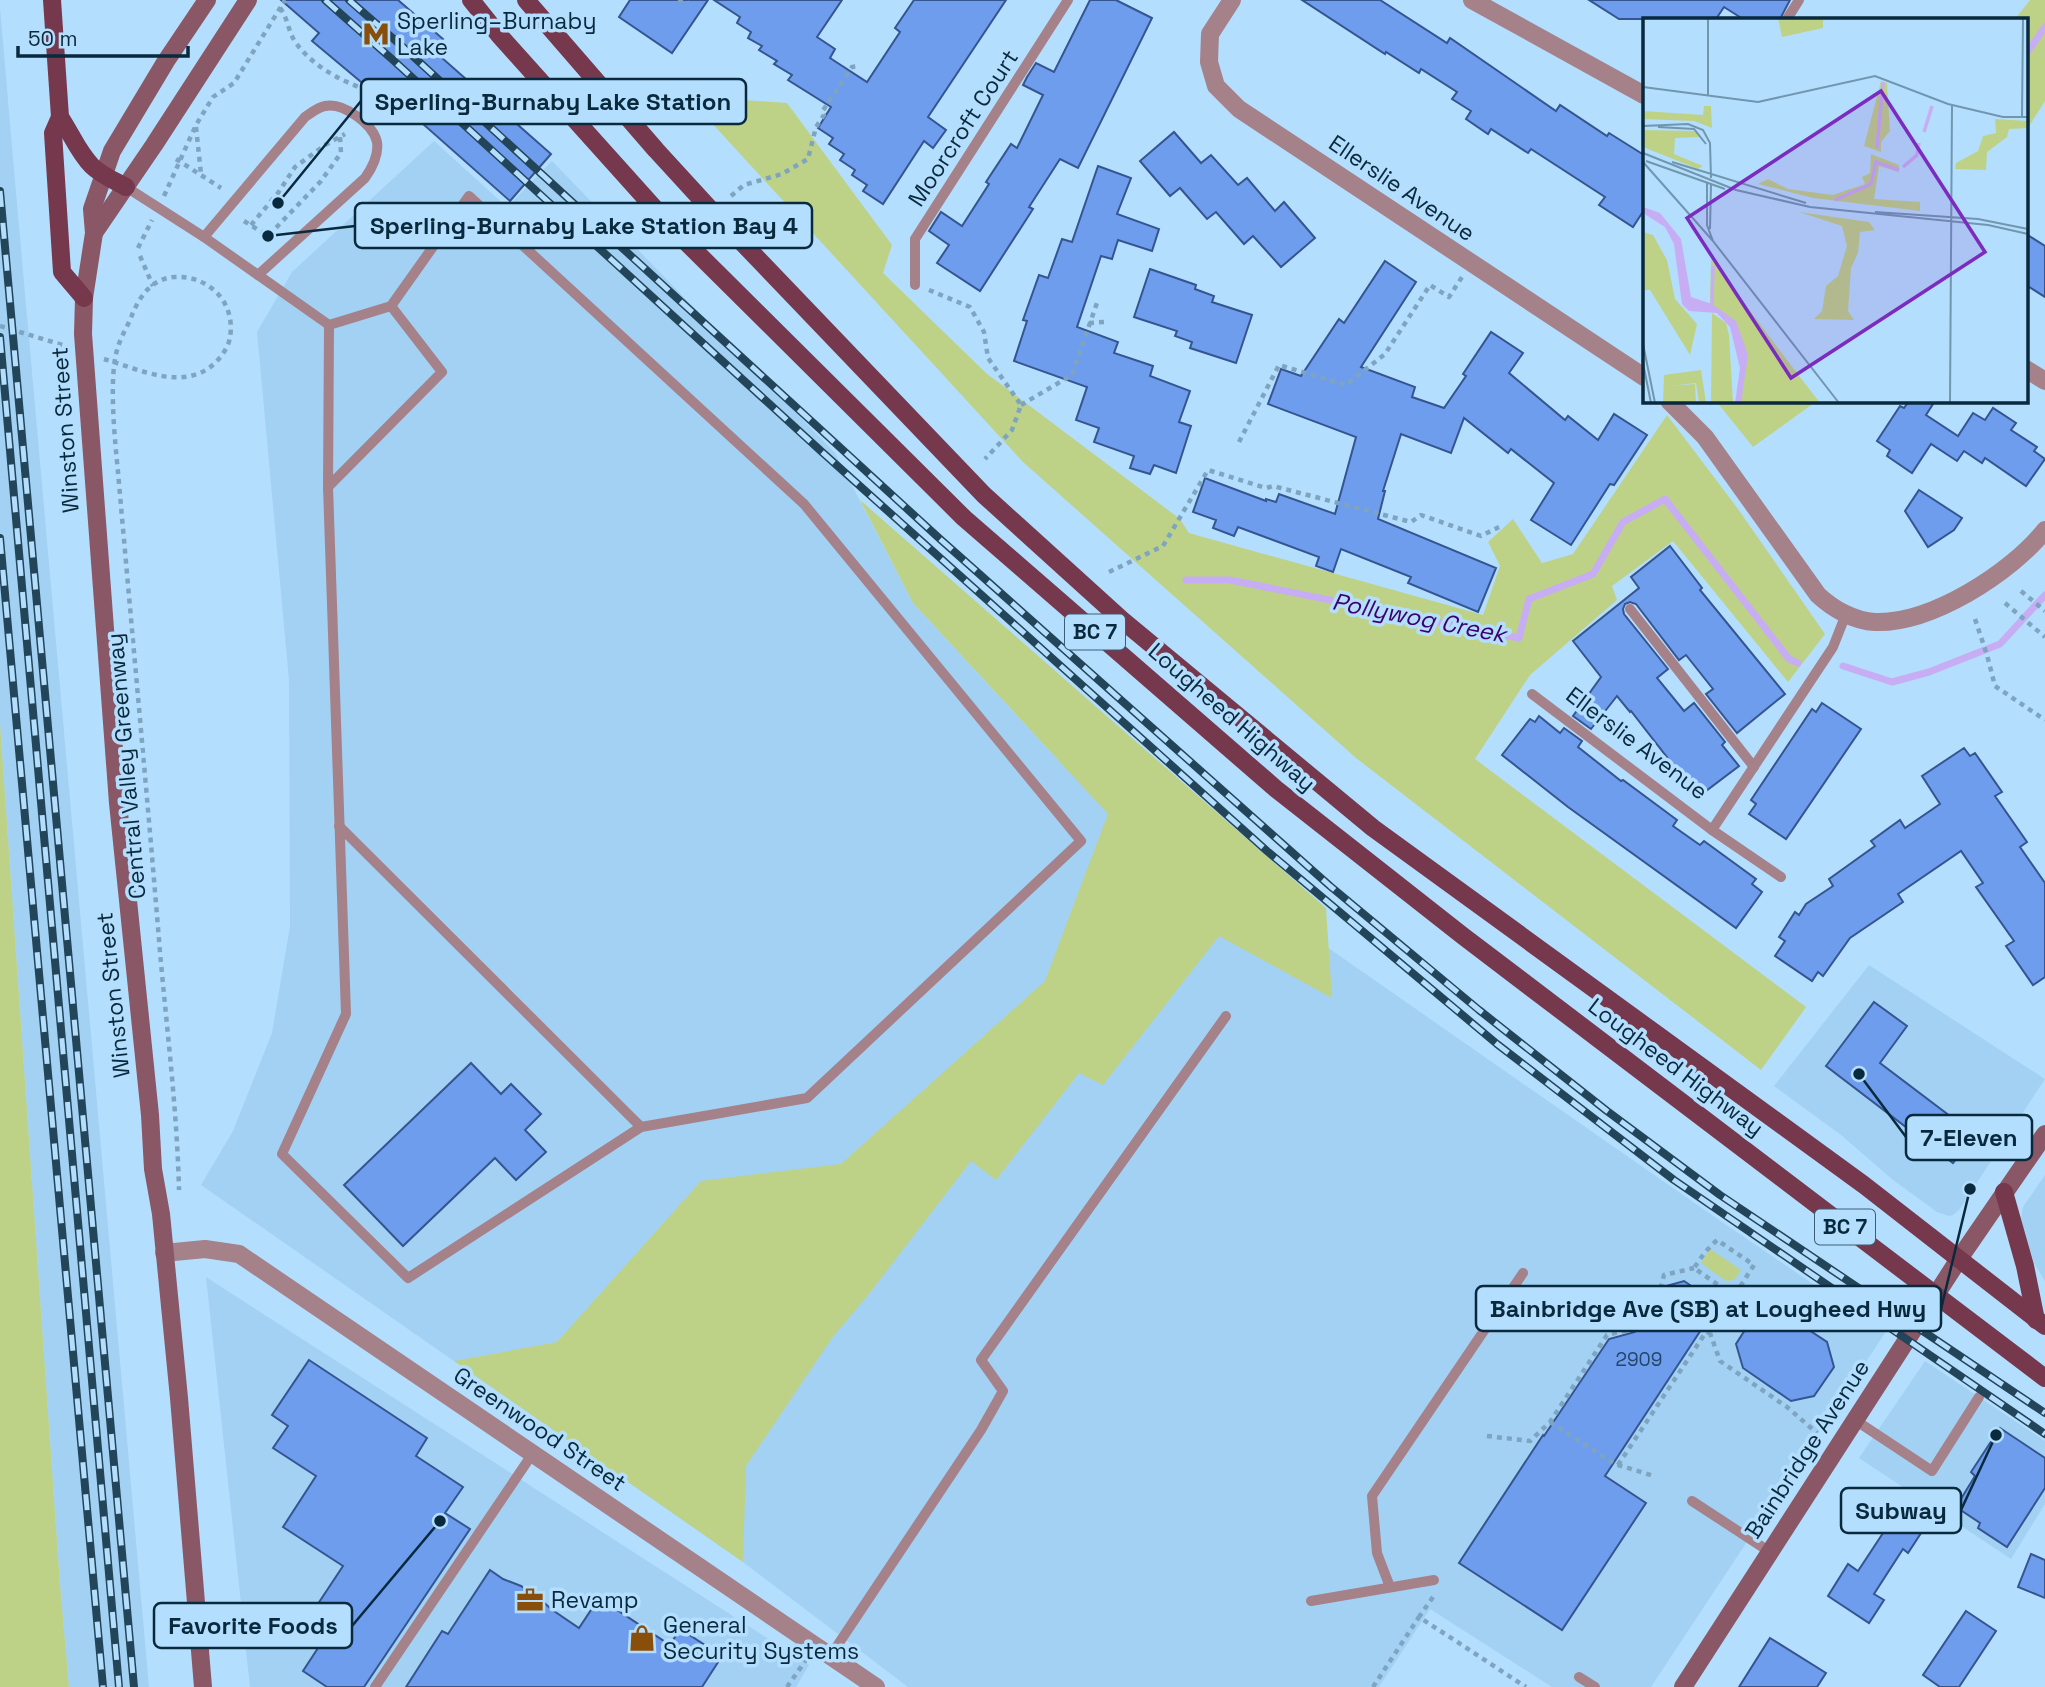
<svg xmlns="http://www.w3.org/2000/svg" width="2045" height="1687" font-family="'Space Grotesk',sans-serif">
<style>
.built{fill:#a3d1f3}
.green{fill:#bed287}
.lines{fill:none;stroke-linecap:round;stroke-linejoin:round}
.stream{stroke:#c7adf4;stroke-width:7}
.building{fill:#6f9ded;stroke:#345590;stroke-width:2}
.path{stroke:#7ea4c0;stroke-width:4.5;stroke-dasharray:5 5;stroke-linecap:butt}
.lane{stroke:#a5818a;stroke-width:10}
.street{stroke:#a5818a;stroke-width:18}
.secondary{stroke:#8a5766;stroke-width:18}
.primary{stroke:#75384c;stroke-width:18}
.rail-casing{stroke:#23455a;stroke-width:8}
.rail{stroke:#b4defd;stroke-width:5;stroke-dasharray:16;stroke-linecap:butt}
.labels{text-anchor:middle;stroke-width:7;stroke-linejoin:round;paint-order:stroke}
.number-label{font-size:19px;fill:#224669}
.shield{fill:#b4defd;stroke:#3c5f77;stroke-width:2}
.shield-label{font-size:21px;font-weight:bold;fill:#09293d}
.poi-label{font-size:23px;fill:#09293d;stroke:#b4defd;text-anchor:start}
.street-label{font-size:23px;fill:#09293d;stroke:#b4defd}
.water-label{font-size:24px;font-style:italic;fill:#3d006d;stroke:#b4defd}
.inset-river{fill:none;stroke:#c7adf4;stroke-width:3.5}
.inset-road{fill:none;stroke:#7096b0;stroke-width:2}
.view{fill:#7b2cbf;fill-opacity:0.15;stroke:#7b2cbf;stroke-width:3.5}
.inset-edge{fill:none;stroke:#09293d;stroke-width:3.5}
.leader{fill:none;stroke:#09293d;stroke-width:2.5}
.callout-dot{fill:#09293d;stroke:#b4defd;stroke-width:2.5}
.callout{fill:#b4defd;stroke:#09293d;stroke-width:2.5}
.callout-label{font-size:24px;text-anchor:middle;font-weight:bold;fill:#09293d}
</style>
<rect width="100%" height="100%" fill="#b4defd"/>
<g class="built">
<path d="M0 8 15 181 149 1687H69L60 1584 0 723Z"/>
<path d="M434 141 507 207 552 161 835 453 913 603 1057 759 1706 1211 1885 1333 1651 1687H1552L1430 1609 1379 1687H908L743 1562 201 1185 233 1131 272 1033 290 926 289 680 257 332 292 272Z"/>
<path d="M1869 965 2045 1079 1959 1210 1953 1215 1949 1216 1937 1212 1893 1180 1841 1135 1774 1086Z"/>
<path d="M2045 1175V1281L2034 1263 2021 1219 2023 1207Z"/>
<path d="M206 1277 809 1665 796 1687H250Z"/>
<path d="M1925 1361 2045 1441V1504L2011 1559 1859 1458Z"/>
</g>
<g class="green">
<path d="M2030 0H2045V101L2026 131V19H2015Z"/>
<path d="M687 96 787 103 892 245 883 273 986 373 1180 519 1189 533 1483 615 1500 566 1488 542 1513 519 1542 563 1573 554 1667 415 1738 509 1825 634 1788 682 1673 541 1612 586 1617 600 1530 675 1475 759 1806 1007 1761 1070 1356 758 1023 462Z"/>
<path d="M1716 401H1812L1814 403 1753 447Z"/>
<path d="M860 500 1326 908 1332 998 1219 936 1103 1085 1079 1073 996 1180 971 1161 869 1294 832 1338 746 1466 743 1562 454 1361 557 1342 701 1181 841 1164 1045 981 1108 814 913 603Z"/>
<path d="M0 723 60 1584 69 1687H0Z"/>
<path d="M1710 1249 1741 1270 1734 1280 1726 1281 1701 1263Z"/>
</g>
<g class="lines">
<g class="stream">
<path d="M2026 54 2045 27"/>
<path d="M1186 580H1230L1519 638 1529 599 1593 574 1623 522 1665 499 1789 659 1798 663"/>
<path d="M1843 666 1892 682 1929 672 2000 644 2045 595"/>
</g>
</g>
<g class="building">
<path d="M281 0H398L443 39 433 50 551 154 510 201 396 100 388 108 373 92 312 41 319 33Z"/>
<path d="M630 0H708L672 53 619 17Z"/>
<path d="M714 0H842L817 37 835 49 830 58 867 82 900 32 895 28 914 0H1006L928 117 946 130 933 148 924 141 883 204 863 191 867 185 852 175 855 170 840 160 844 154 829 144 833 138 818 128 831 107 788 80 792 75 774 64 777 61 759 50 762 46 748 38 751 32 737 23 740 17Z"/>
<path d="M1090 0H1116L1152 18 1078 168 1060 159 1029 207 1033 209 980 291 937 263 949 245 929 231 941 212 962 226 989 184 986 182 1011 144 1017 148 1043 95 1023 85 1027 77 1036 63 1054 72Z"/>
<path d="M1302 0H1380L1447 43 1450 38 1556 111 1560 105 1607 136 1609 133 1644 155V210L1633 227 1599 205 1605 197 1531 149 1528 153 1491 129 1488 134 1466 119 1471 111 1452 99 1457 92 1421 69 1419 73 1386 52 1385 54Z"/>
<path d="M1589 0H1790L1780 19H1743L1724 7 1716 19H1619Z"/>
<path d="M1174 132 1201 163 1211 155 1238 185 1247 178 1275 211 1284 202 1315 238 1281 267 1253 236 1244 244 1216 212 1207 219 1180 188 1170 196 1140 161Z"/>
<path d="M1098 166 1131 178 1117 214 1159 229 1152 251 1118 240 1112 259 1101 256 1077 327 1118 342 1114 353 1153 366 1150 376 1190 391 1179 422 1191 426 1176 473 1154 465 1150 474 1130 468 1134 456 1094 442 1099 428 1076 420 1087 387 1014 361 1027 321 1023 320 1039 275 1048 278 1062 239 1072 242Z"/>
<path d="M2026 234 2045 246V297L2026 285Z"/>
<path d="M1385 261 1416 282 1361 367 1415 387 1412 397 1444 408 1466 376 1463 374 1491 332 1523 353 1509 373 1565 420 1568 416 1598 440 1614 414 1647 435 1614 485 1610 484 1571 545 1531 520 1554 483 1511 449 1508 453 1464 418 1451 453 1401 434 1383 491H1385L1378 519 1496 568 1478 612 1408 583 1411 577 1341 549 1333 572 1316 566 1319 557 1238 527 1234 536 1213 528 1216 520 1193 512 1205 478 1266 501V499L1276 502 1279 494 1335 514 1356 437 1268 404 1281 369 1301 376 1339 319 1344 323Z"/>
<path d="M1150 269 1196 285 1195 289 1214 296 1212 302 1252 315 1236 363 1190 348 1192 342 1175 336 1177 331 1134 317Z"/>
<path d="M1909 401H1935L1926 415 1958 436 1973 413 1985 420 1993 408 2016 423 2011 430 2037 447 2034 451 2045 459 2026 486 1985 458 1982 463 1964 451 1957 461 1931 444 1912 473 1887 456 1890 450 1877 441 1900 406 1904 408Z"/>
<path d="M1919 490 1962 518 1954 530 1928 547 1905 511Z"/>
<path d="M1670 546 1702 588 1700 590 1785 694 1737 733 1706 694 1713 689 1686 655 1679 660 1636 604 1630 602 1625 604 1623 609 1624 614 1668 669 1657 678 1684 711 1694 703 1725 742 1722 745 1739 766 1698 797 1631 711 1630 712 1617 696 1591 729 1573 716 1601 677 1573 641 1639 588 1631 577Z"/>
<path d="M1822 703 1861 729 1786 839 1749 814 1756 804 1751 800 1812 709 1816 712Z"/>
<path d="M1539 716 1560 733 1564 728 1582 741 1578 747 1621 781 1623 780 1673 817 1677 820 1673 826 1700 845 1704 841 1756 879 1752 884 1762 892 1736 928 1568 807 1502 755 1530 719 1535 722Z"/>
<path d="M1964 748 1970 756 1975 753 2002 792 1995 796 2027 842 2020 847 2045 883V977L2033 985 2006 946 2014 941 1976 887 1983 883 1961 851 1898 894 1903 902 1850 938 1823 976 1818 972 1812 981 1775 956 1785 941 1779 937 1795 912 1799 915 1806 904 1833 886 1829 879 1875 846 1871 841 1900 820 1905 828 1940 804 1922 776Z"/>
<path d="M1874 1002 1907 1026 1880 1063 1975 1135 1953 1163 1826 1066Z"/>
<path d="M471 1063 501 1094 511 1084 541 1114 525 1130 546 1152 516 1180 495 1158 403 1246 344 1185Z"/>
<path d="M1684 1281 1718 1304 1605 1476 1646 1503 1562 1630 1459 1563 1543 1435 1544 1436 1609 1339 1635 1332 1666 1286Z"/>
<path d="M1780 1311 1827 1342 1834 1367 1814 1396 1791 1401 1743 1368 1736 1344 1754 1316Z"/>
<path d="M309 1360 427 1438 416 1456 463 1487 445 1513 470 1529 364 1687H327L303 1671 318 1648 298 1634 343 1566 283 1527 316 1476 273 1448 288 1426 272 1415Z"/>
<path d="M2000 1428 2045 1458V1488L2007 1547 1978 1528 1980 1523 1956 1507 1975 1476 1971 1472Z"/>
<path d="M1884 1500 1925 1527 1908 1553 1903 1549 1874 1594 1884 1600 1869 1623 1828 1596 1848 1564 1858 1571 1885 1530 1871 1520Z"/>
<path d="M2031 1554 2045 1560V1598L2018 1587Z"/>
<path d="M490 1570 503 1579 521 1586 539 1598 551 1609 579 1628 599 1598 670 1645 680 1629 722 1656 702 1687H406L442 1631 448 1634Z"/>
<path d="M1966 1611 1996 1631 1959 1687H1940L1923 1675Z"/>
<path d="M1770 1638 1826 1673 1817 1687H1739Z"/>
</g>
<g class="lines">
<g class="path">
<path d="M678 0 688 2"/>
<path d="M280 8C288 18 288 32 296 43 314 68 345 83 373 92"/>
<path d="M427 26 432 21"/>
<path d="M196 127 201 174"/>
<path d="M176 159 221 188"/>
<path d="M164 196 196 125 213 97 234 83 285 0"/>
<path d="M731 196 744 185 782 174 808 159 816 127 824 115 822 112 852 67 860 66"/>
<path d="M244 221 268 236 321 181 341 153 340 137"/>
<path d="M251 225 278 193 295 167 325 145 345 134"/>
<path d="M138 248 152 220"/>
<path d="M140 256 153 286"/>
<path d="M929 290 970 307 984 332 988 358 1021 405 1012 430 985 459"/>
<path d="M1089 323 1104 322"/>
<path d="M0 326 66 346"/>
<path d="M104 359C139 369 185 393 216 362 222 356 229 346 230 337 233 321 228 304 217 293 205 281 190 276 174 277 151 279 140 296 132 315 128 326 121 336 118 347 108 375 115 441 118 472 132 632 147 792 160 952 167 1031 177 1110 179 1190"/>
<path d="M1021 405 1072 375 1098 300"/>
<path d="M1239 442 1279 365 1346 385 1385 354 1430 285 1449 297 1462 277"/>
<path d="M1109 572 1163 546 1208 470 1266 488 1273 486 1411 522 1421 515 1481 536 1499 527"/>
<path d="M2021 591 2045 611"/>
<path d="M2005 603 2045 637"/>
<path d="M1975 619 1987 655 1995 686 2045 720"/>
<path d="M1734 1296 1694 1268 1705 1252 1717 1240 1754 1265 1710 1333 1720 1361 1787 1407 1817 1433"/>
<path d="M1550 1422 1615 1464 1654 1476"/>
<path d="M1487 1436 1530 1441 1550 1422 1607 1335 1632 1329 1661 1286 1664 1275 1694 1268"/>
<path d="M1618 1465 1706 1332 1710 1333"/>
<path d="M1433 1597 1419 1617 1526 1687"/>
<path d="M787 1687 806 1660"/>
<path d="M1373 1687 1419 1617"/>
</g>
<g class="lane">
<path d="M1787 19 1799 0"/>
<path d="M126 187 204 237 329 325 391 306 469 196 804 504 1081 841 807 1098 641 1127 408 1278 282 1154 346 1014 328 487 329 325"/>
<path d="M204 237 305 117C311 113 318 107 325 106 343 102 373 124 377 142 379 155 372 168 365 178L258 275"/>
<path d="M915 285V239L1068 0"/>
<path d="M328 487 442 372 391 306"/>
<path d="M1630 609 1754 767"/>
<path d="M1532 694 1712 830 1781 877"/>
<path d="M339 826 641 1127"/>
<path d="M1712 830 1833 647 1846 614"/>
<path d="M1855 1420 1932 1471 1979 1397"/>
<path d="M1692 1501 1770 1552"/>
<path d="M1390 1587 1377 1553 1372 1496 1523 1273"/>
<path d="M1311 1601 1434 1580"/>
<path d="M831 1655 981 1430 1003 1391 981 1360 1226 1016"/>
<path d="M1579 1677 1595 1687"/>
<path d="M375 1687 533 1453"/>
</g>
<g class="street">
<path d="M1232 0 1210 34 1209 62 1216 86 1239 109 1644 377"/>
<path d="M1472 0 1644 95"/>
<path d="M2026 369 2045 381"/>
<path d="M1669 401 1705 437 1818 595C1833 609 1854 621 1875 622 1931 624 2011 573 2045 530"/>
<path d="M164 1253 205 1249 239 1254 876 1687"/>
</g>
<g class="secondary">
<path d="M94 233 154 145 248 0"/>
<path d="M203 1687 179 1398 161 1214 153 1169 150 1115 118 803 83 334 84 298 94 233 92 209 112 151 166 61 207 0"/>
<path d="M1683 1687 1959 1259 2045 1134"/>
</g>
<g class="primary">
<path d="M52 0 60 117 53 133 62 272 84 298"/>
<path d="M471 0 499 35 675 231 964 518 1276 789 1463 936 2045 1378"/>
<path d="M526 0 656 150 711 210 984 495 1122 620 1373 828 1864 1185 2045 1326"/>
<path d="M60 117C71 133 78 152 92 166 101 175 115 181 126 187"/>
<path d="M2004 1192 2025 1266 2036 1320"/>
</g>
<defs>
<g id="rail">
<path d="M325 0 393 60 822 452 1267 851 1497 1044 1674 1180 2045 1434"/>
<path d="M349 0 404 48 940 539 1330 886 1479 1010 1607 1111 1720 1195 2045 1413"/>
<path d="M0 191 134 1687"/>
<path d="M0 337 119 1687"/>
<path d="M0 538 103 1687"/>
</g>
</defs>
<use href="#rail" class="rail-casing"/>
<use href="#rail" class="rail"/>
</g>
<defs>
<symbol id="metro-bare" viewBox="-9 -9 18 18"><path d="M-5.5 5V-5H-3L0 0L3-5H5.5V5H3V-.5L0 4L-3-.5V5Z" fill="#894e0a" stroke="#b4defd" stroke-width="2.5" paint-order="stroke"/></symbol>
<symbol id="office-bare" viewBox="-9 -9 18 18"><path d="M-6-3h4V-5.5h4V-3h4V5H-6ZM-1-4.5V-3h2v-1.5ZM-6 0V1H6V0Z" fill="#894e0a" stroke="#b4defd" stroke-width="2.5" paint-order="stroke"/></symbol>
<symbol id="shop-bare" viewBox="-9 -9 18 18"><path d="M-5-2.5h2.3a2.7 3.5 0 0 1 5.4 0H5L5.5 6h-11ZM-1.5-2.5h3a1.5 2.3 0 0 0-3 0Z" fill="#894e0a" stroke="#b4defd" stroke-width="2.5" paint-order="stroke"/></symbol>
</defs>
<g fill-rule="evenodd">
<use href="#metro-bare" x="357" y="15" width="38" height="38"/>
<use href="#office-bare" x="511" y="1581" width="38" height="38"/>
<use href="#shop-bare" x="623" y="1619" width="38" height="38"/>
</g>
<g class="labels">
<g class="number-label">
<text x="1639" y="1366">2909</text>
</g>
<g class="shield">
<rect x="1065" y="614.5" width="60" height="35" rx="5"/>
<rect x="1815" y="1209.5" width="60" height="35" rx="5"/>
</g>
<g class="shield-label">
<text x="1095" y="639">BC 7</text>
<text x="1845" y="1234">BC 7</text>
</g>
<g class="poi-label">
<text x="397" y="29">Sperling–Burnaby<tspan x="397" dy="26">Lake</tspan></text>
<text x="551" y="1608">Revamp</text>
<text x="663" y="1633">General<tspan x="663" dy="26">Security Systems</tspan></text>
</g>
<g class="street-label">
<text transform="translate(963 128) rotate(-57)" y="8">Moorcroft Court</text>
<text transform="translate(1402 188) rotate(34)" y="8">Ellerslie Avenue</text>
<text transform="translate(65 430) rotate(-94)" y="8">Winston Street</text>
<text transform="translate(1232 717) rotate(41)" y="8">Lougheed Highway</text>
<text transform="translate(1637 743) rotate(37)" y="8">Ellerslie Avenue</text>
<text transform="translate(126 766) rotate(-95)" y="8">Central Valley Greenway</text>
<text transform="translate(113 995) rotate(-96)" y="8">Winston Street</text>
<text transform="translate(1676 1067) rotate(37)" y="8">Lougheed Highway</text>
<text transform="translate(540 1429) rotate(34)" y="8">Greenwood Street</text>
<text transform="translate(1807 1449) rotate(-57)" y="8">Bainbridge Avenue</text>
</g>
<g class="water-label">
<text transform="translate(1419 618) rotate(11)" y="8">Pollywog Creek</text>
</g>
</g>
<g transform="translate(1643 18)">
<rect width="385" height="385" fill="#b4defd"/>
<path d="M135 0H180V10L139 19ZM238 63 244 65 247 113 238 124V134L221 128ZM61 88H68L69 110 51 103 0 101V93L60 97ZM352 101 385 103V110L366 111 364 119 344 134 343 152 312 151 313 145 335 133 340 118 353 115ZM0 112 52 113 58 119 32 120 31 136 60 148 55 151 0 129ZM228 136 256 147V154L236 148 231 181 277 184V193L170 180 115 166 125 161 145 171 190 177 222 166 219 159 227 155ZM156 194 226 204 232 212 217 214 215 235 208 250 205 293 211 302 171 301 179 293 183 268 195 258 204 228 199 208ZM0 214 10 217 24 242 32 281 54 306 47 337 7 272H0ZM68 241 147 346 177 385H96L103 340 89 301 67 287ZM69 295 83 305 86 317 90 385H68ZM58 352 63 385H56L53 365 27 368 52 366 53 385H20L21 357Z" fill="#bed287"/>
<path d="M0 189 17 195 38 221 48 279 69 286 93 303 105 337 98 385H92L97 350 87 309 74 295 46 293 39 286 31 226 22 209 0 195Z" fill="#c7adf4"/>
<path class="inset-river" d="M281 114 289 88M234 130 240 64M260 149 274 137 276 125M192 182 228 166 233 144 256 152M69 286 70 248"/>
<path class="inset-road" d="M0 69 115 84 232 58 305 86 360 99H385M65 77V0M379 99 380 0M0 108 45 106 60 112 67 125 68 160M15 109 51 111 63 126M0 135 93 172 167 189 345 207 385 216M3 143 82 171M0 144 70 223M29 144 163 185M64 165V207L70 223 196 385M232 194 335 201 385 211M67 211 68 166M0 326 12 385M0 345 8 385M307 385 309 87"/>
<path class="view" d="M238 73 342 234 148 360 44 200Z"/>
<rect width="385" height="385" class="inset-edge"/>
</g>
<path class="leader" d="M278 203L361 101M268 236L355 226M1859 1074L1906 1137M1970 1189L1941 1309M1996 1435L1961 1510M440 1521L352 1626"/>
<g class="callout-dot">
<circle cx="278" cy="203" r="7"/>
<circle cx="268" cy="236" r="7"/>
<circle cx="1859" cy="1074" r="7"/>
<circle cx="1970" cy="1189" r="7"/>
<circle cx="1996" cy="1435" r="7"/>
<circle cx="440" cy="1521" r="7"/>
</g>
<g class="callout">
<rect x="361" y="79" width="385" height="45" rx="7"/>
<rect x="355" y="203" width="457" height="45" rx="7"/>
<rect x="1906" y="1115" width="126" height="45" rx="7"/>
<rect x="1476" y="1286" width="465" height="45" rx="7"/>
<rect x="1841" y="1488" width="120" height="45" rx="7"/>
<rect x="154" y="1603" width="198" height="45" rx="7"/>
</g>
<g class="callout-label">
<text x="553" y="110">Sperling-Burnaby Lake Station</text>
<text x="584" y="234">Sperling-Burnaby Lake Station Bay 4</text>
<text x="1969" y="1146">7-Eleven</text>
<text x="1708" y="1317">Bainbridge Ave (SB) at Lougheed Hwy</text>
<text x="1901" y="1519">Subway</text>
<text x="253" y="1634">Favorite Foods</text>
</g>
<path d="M18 46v10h170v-10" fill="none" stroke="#09293d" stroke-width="3.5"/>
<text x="28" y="46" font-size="21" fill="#09293d" stroke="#b4defd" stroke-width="5" paint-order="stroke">50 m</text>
</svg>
